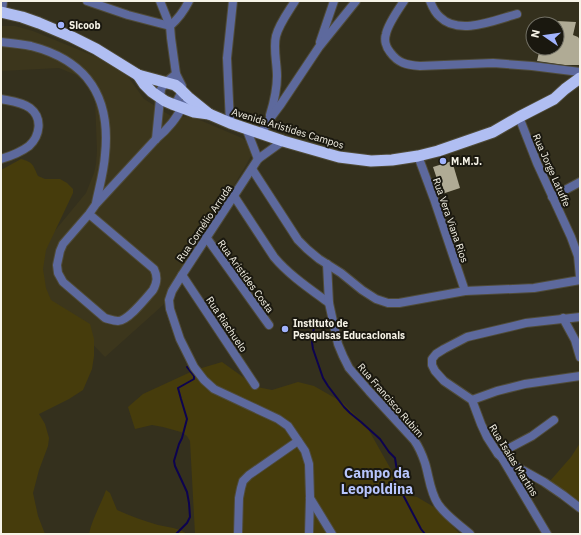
<svg xmlns="http://www.w3.org/2000/svg" width="581" height="535" font-family="'IBM Plex Sans',sans-serif">
<style>
.built{fill:#3c361c}
.green{fill:#463c0c}
.lines{fill:none;stroke-linecap:round;stroke-linejoin:round}
.stream{stroke:#0d0350;stroke-width:2}
.building{fill:#b0ab95}
.minor-casing{stroke:#4f4b39;stroke-width:10}
.highway-casing{stroke:#4f4b39;stroke-width:13}
.minor{stroke:#5d699d;stroke-width:8}
.highway{stroke:#b0bef2;stroke-width:11}
.poi-dot{fill:#a1b3fd;stroke:#1a180f;stroke-width:1.5}
.labels{text-anchor:middle;stroke-width:4;stroke-linejoin:round;paint-order:stroke}
.poi-label{font-size:10px;font-weight:bold;fill:#f6f3e7;stroke:#1a180f;text-anchor:start}
.street-label{font-size:10px;fill:#f6f3e7;stroke:#1a180f}
.district-label{font-size:14px;font-weight:bold;fill:#b7c5fd;stroke:#1a180f}
</style>
<rect width="100%" height="100%" fill="#34301d"/>
<path class="built" d="M1 26H15L33 31 116 65 126 74 144 99 174 118 188 116 195 118 242 138 251 144 253 152 246 165 163 305 105 357 34 284 35 267 53 233 86 193 94 173 96 164 97 151 95 99 91 89 85 82 76 75 59 68 1 71Z"/>
<g class="green">
<path d="M21 159C33 162 33 165 38 176L45 179H60L67 183 73 189V193L46 250 43 269 46 288 51 300 90 324 94 339V356L92 369 83 390 69 399 39 414 45 424 49 438 48 446 39 470 33 493 38 516 45 534H1V170Z"/>
<path d="M222 362 257 387 272 390 298 382 314 386 342 402 367 427 393 473 398 487 408 496 417 497 434 507 460 534H195L190 441 187 436 181 432 163 427 152 425 135 429 128 407 143 394 195 370Z"/>
<path d="M580 443V506L550 481 571 457Z"/>
<path d="M106 490 110 493 117 510C130 516 144 521 158 525 168 527 179 528 187 534H89C92 519 101 504 106 490Z"/>
</g>
<g class="lines">
<g class="stream">
<path d="M314 326 312 342 313 349 323 378 328 386 344 407 350 413 361 422 380 439 389 452 395 458 397 471 394 481V482L401 491 421 529 425 534"/>
<path d="M176 534 187 523 190 517 189 503 187 492 175 466 174 461 179 444 182 438 187 419 181 399 178 388 194 379V376L187 367"/>
</g>
</g>
<g class="building">
<path d="M557 21 576 22 573 35 578 37 580 40V65H565L537 61 540 48H557Z"/>
<path d="M452 161 460 188 442 194 433 167Z"/>
</g>
<g class="lines">
<defs>
<g id="minor">
<path d="M87 1 128 15 170 26"/>
<path d="M160 1 170 26"/>
<path d="M404 1C398 10 388 24 386 34 384 40 386 47 390 52 398 63 406 65 420 66L493 63 532 66 580 72"/>
<path d="M430 1C432 6 435 13 440 17 459 36 495 20 517 14"/>
<path d="M2 12 3 1"/>
<path d="M1 42C11 43 22 44 31 46 89 61 111 98 105 155 104 171 99 188 96 203"/>
<path d="M320 42 334 1"/>
<path d="M1 99C11 101 22 102 30 108 43 118 40 136 29 146 21 152 11 156 1 159"/>
<path d="M172 104 177 101 182 91V86L176 74 171 38 170 26C178 19 184 11 189 1"/>
<path d="M270 115C274 102 277 89 277 76 277 63 273 48 276 36 279 24 289 11 295 1"/>
<path d="M519 117 537 163 571 237 578 256 580 277"/>
<path d="M230 123 227 58 233 1"/>
<path d="M246 128 258 159"/>
<path d="M261 134 269 120 281 104 319 47 356 1"/>
<path d="M156 139 161 89 166 82 176 74"/>
<path d="M283 141 258 159 182 275 172 291 169 300 170 309 180 339 194 367 204 380 214 389 278 419 288 426 305 451 309 464 310 497 309 534"/>
<path d="M418 156 434 199 465 291"/>
<path d="M252 169 298 240 307 249 319 259 341 273 362 290 376 299 388 303H399L465 291 534 288 580 280"/>
<path d="M234 196 274 257C289 275 310 289 329 303"/>
<path d="M552 197 580 182"/>
<path d="M89 214 154 269C158 277 157 283 153 290 146 298 128 321 118 321 113 321 109 319 105 318L63 282 58 273 57 265 60 251 63 244 89 214 96 204 156 139C169 128 176 119 184 104"/>
<path d="M206 237 269 325"/>
<path d="M327 264 329 303 338 344 343 356 349 368 369 391 414 440C419 447 422 454 425 463 429 476 430 492 438 504 446 516 460 525 470 534"/>
<path d="M182 275 255 385"/>
<path d="M563 318 575 340 580 357"/>
<path d="M472 400 497 391 525 384 580 376"/>
<path d="M498 454 532 436 554 420"/>
<path d="M503 459 544 482 563 495 580 508"/>
<path d="M310 498 332 534"/>
<path d="M238 534 239 498 241 488 243 481 249 475 298 441"/>
<path d="M547 534 502 458 498 454 487 437 481 424 472 400 444 381 435 371 432 365V359L436 354 444 349 467 337 526 323 580 317"/>
</g>
<g id="highway">
<path d="M1 12 22 17 39 23 72 37 96 49 138 75 175 85 179 88 188 97 209 114"/>
<path d="M138 75 144 84 152 92 165 101 172 104 194 112 209 114 230 123 283 141 339 157 371 161 392 160 418 156 438 151 493 132 519 117 554 99 565 89 580 78"/>
</g>
</defs>
<use href="#minor" class="minor-casing"/>
<use href="#highway" class="highway-casing"/>
<use href="#minor" class="minor"/>
<use href="#highway" class="highway"/>
</g>
<g class="poi-dot">
<circle cx="61" cy="25" r="4"/>
<circle cx="443" cy="161" r="4"/>
<circle cx="285" cy="329" r="4"/>
</g>
<g class="labels">
<g class="poi-label">
<text x="69" y="29">Sicoob</text>
<text x="451" y="165">M.M.J.</text>
<text x="293" y="327">Instituto de<tspan x="293" dy="12">Pesquisas Educacionais</tspan></text>
</g>
<g class="street-label">
<text transform="translate(288 128) rotate(17)" y="4">Avenida Aristides Campos</text>
<text transform="translate(552 170) rotate(66)" y="4">Rua Jorge Latuffe</text>
<text transform="translate(451 220) rotate(71)" y="4">Rua Vera Viana Rios</text>
<text transform="translate(204 223) rotate(-56)" y="4">Rua Cornélio Arruda</text>
<text transform="translate(246 276) rotate(54)" y="4">Rua Aristídes Costa</text>
<text transform="translate(227 324) rotate(56)" y="4">Rua Riachuelo</text>
<text transform="translate(391 400) rotate(49)" y="4">Rua Francisco Rubim</text>
<text transform="translate(514 460) rotate(58)" y="4">Rua Isaías Martins</text>
</g>
<g class="district-label">
<text x="377" y="478">Campo da<tspan x="377" dy="16">Leopoldina</tspan></text>
</g>
</g>
<rect width="581" height="535" fill="none" stroke="#f6f3e7" stroke-width="4"/>
<g transform="translate(545 36) rotate(283)"><circle r="19" fill="#1a180f" stroke="#727065"/>
<path d="M0-3L7 15L0 10L-7 15Z" fill="#a1b3fd"/>
<text y="-6" font-size="11" font-weight="bold" text-anchor="middle" fill="#f6f3e7">N</text>
</g>
</svg>
